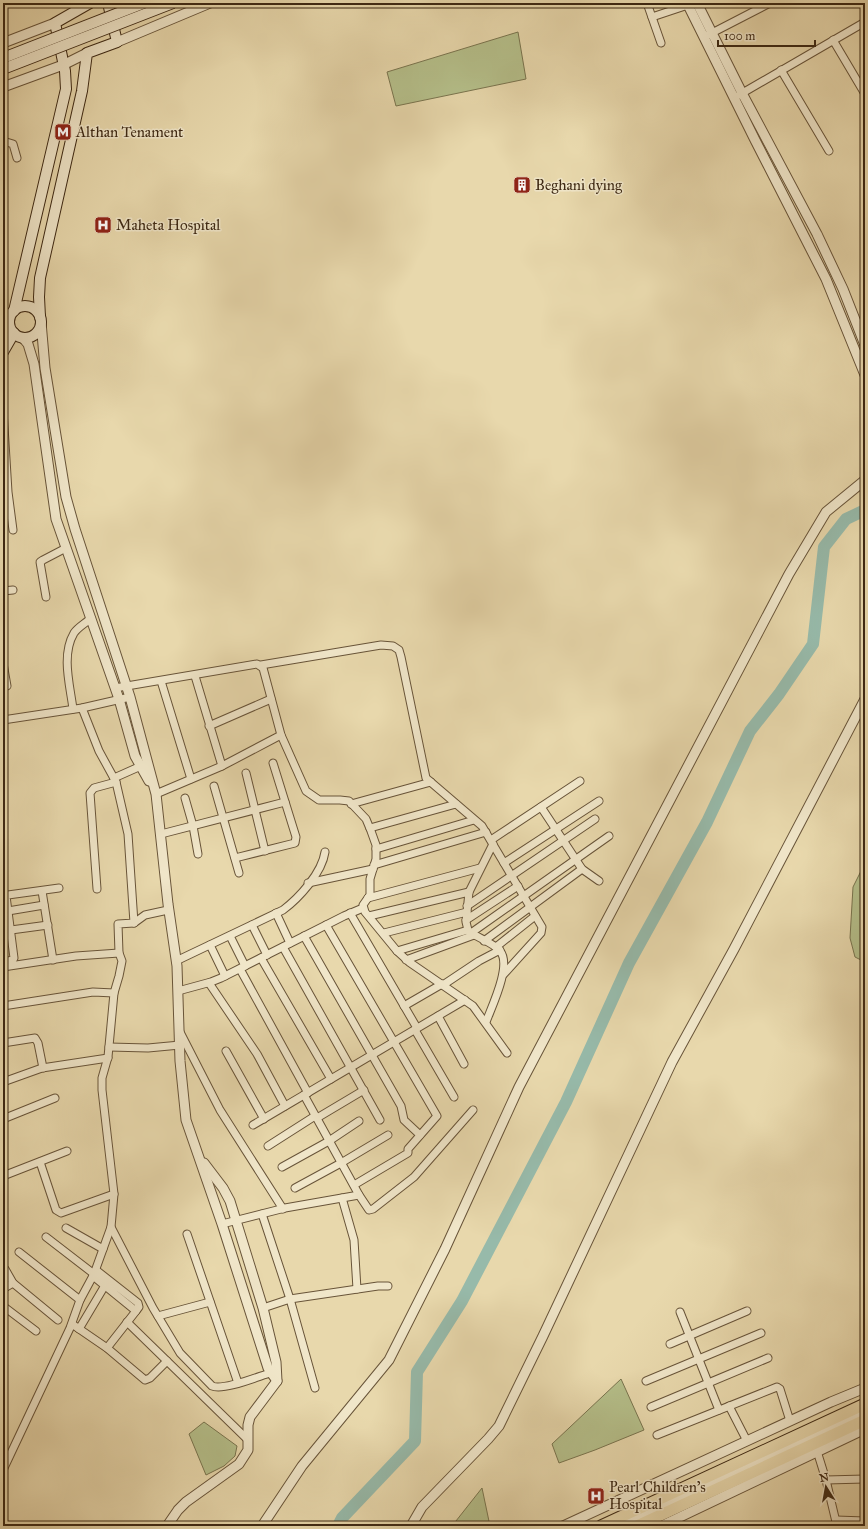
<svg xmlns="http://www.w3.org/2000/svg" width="868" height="1529" font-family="'IM FELL Great Primer',serif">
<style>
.green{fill:#b5bf8a;stroke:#79744e}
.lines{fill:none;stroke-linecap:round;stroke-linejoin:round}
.river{stroke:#97baaa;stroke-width:12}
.minor-casing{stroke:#685439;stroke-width:9}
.tertiary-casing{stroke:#685439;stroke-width:11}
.secondary-casing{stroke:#3d2813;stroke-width:12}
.primary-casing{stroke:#3d2813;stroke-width:13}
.minor{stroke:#f0e6c9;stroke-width:7}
.tertiary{stroke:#f0e6c9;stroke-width:9}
.secondary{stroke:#f0e6c9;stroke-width:10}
.primary{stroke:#e8d8ac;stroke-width:11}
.secondary-bridge-casing{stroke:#3d2813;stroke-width:12;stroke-linecap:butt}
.secondary-bridge{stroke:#f0e6c9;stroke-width:10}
.labels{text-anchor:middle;stroke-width:3;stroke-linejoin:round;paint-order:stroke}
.poi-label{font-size:15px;fill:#3d2813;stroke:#f0e6c9;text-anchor:start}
</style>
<rect width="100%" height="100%" fill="#e8d8ac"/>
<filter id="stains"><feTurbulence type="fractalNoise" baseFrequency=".005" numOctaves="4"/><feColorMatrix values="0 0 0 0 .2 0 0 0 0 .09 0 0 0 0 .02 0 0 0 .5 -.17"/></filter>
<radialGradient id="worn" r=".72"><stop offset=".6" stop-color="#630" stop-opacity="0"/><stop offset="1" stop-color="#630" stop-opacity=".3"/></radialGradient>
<g class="green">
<path d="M518 32 526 79 396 106 387 72Z"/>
<path d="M865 863V962L855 957 850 938 853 887Z"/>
<path d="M621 1379 644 1430 595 1450 559 1463 552 1444Z"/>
<path d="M204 1422 237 1446 235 1456 224 1466 206 1475 189 1434Z"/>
<path d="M482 1488 490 1526H452Z"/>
</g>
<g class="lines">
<path class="river" d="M338 1526 342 1518 415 1441 417 1372 462 1301 566 1102 629 963 707 822 750 731 779 694 813 644 824 547 846 519 865 510"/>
<defs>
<g id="minor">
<path d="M647 3 661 43"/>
<path d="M652 17 688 5"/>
<path d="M708 35 770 3"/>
<path d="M833 40 865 94"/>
<path d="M781 70 829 151"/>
<path d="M739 95 865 22"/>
<path d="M3 141 13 144 17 158"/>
<path d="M3 410 8 492 13 530"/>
<path d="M3 591 13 590"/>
<path d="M46 597 40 562 43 560 66 548"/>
<path d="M3 663 7 686"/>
<path d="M261 665 381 645 393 646 399 650 401 657 426 778 482 826 542 927 541 933 503 975"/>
<path d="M195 676 222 766"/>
<path d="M161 681 191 779"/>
<path d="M115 688 257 664 263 668 281 735 306 791 319 800H340L349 801 366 819 371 831 376 845V859L370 879V895L363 905 365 912 397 951 409 962 473 1006 507 1053"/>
<path d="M73 709C70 685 61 655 74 633 78 627 86 623 91 618"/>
<path d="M3 720 82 708 130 697"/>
<path d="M209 726 271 699"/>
<path d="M246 773 265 851"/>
<path d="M114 778 141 766"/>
<path d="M214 786 239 873"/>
<path d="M156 794 222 766 281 735"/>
<path d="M185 798 193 826 198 854"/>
<path d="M351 804 431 782"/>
<path d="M541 807 582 869 599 881"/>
<path d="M370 828 456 804"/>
<path d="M161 834 285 802"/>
<path d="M491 840 580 781"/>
<path d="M376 849 474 820"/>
<path d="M235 858 295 843 296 837 273 763"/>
<path d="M504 863 599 801"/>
<path d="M374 865 486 832"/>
<path d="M308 883 373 869"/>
<path d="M97 889 90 793 94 788 116 782"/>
<path d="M42 891 53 960"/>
<path d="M368 898 480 868"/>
<path d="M467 906 595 819"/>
<path d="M8 911 44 905"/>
<path d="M276 913 290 943"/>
<path d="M350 913 417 1028"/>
<path d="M369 916 469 892"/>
<path d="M466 920 518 886"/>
<path d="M134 923 145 915 168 910"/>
<path d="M252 925 267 955"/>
<path d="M326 925 437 1116 408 1149V1153L354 1185"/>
<path d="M11 930 48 925"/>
<path d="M384 933 467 912"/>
<path d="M471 933 609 836"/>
<path d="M230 936 245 966"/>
<path d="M304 936 401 1106 404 1120 420 1135"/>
<path d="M484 941 582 869"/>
<path d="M210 945 225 976"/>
<path d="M283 947 380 1120"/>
<path d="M496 947 535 916"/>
<path d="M397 951 468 930"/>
<path d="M261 958 331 1079"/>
<path d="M406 960 474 935"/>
<path d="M176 961 283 910C299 898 322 873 325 852"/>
<path d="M3 962 13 960 14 958 6 896 8 895 59 888"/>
<path d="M3 967 76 956 119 953"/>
<path d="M240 969 308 1093"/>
<path d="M209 983 257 1054 285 1106"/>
<path d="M443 985 479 961 500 950"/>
<path d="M178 991 211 982 221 978 344 916 363 908"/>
<path d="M3 1006 93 992 114 993"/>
<path d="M404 1006 442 984"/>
<path d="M438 1016 464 1064"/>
<path d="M486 1022C492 1006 512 965 500 951 495 944 479 938 471 933L468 930 466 922 469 892 493 844"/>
<path d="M415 1030 454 1097"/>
<path d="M180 1032 220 1110 283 1209"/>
<path d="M3 1043 35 1038 38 1043 43 1068"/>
<path d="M109 1047 148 1048 180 1045"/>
<path d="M226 1051 264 1119"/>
<path d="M3 1082 42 1068 108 1058"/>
<path d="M304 1095 359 1195 369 1210 373 1209 414 1177 473 1110"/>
<path d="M317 1118 364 1090"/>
<path d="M3 1119 55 1098"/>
<path d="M253 1125 465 1000"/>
<path d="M268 1146 315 1116"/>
<path d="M40 1162 56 1210 61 1213 114 1194"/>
<path d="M282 1167 329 1141 359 1121"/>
<path d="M3 1176 67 1151"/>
<path d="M295 1188 341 1163 388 1135"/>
<path d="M342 1198 354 1240 357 1289"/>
<path d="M262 1214 290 1299 315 1388"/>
<path d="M222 1224 285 1208 359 1195"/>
<path d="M111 1227 153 1308 180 1353 212 1386C223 1391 257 1377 270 1373"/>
<path d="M66 1228 103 1249"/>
<path d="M187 1234 238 1383"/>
<path d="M46 1237 94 1274"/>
<path d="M19 1252 80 1300"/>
<path d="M5 1269 13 1283 58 1320"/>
<path d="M93 1276 136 1311 139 1307 138 1303 96 1270"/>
<path d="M3 1289 13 1283"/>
<path d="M3 1306 36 1331"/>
<path d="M263 1308 290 1299 378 1286H388"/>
<path d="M680 1312 719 1410"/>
<path d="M158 1316 210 1302"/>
<path d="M127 1322 248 1440"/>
<path d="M72 1324 107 1348 145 1380 150 1378 167 1361"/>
<path d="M79 1329 107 1282"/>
<path d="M670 1344 747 1311"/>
<path d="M107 1348 136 1311"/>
<path d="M646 1381 761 1333"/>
<path d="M729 1406 747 1441"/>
<path d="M651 1407 768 1358"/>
<path d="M657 1435 777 1387 780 1389 790 1421"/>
<path d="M817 1451 826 1480 837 1526"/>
<path d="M3 1470 70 1328 80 1300 94 1274 111 1227 114 1194 102 1090V1078L108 1057 114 993 119 976 122 961 119 953 118 924 134 923 128 834 116 782 99 751 82 708"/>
<path d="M826 1480 865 1479"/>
<path d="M836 1520 865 1521"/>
</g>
<g id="tertiary">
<path d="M687 3 755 140 826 279 865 375"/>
<path d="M697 3 742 93 817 234 843 289 865 345"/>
<path d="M117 42 210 3"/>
<path d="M3 43 55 23"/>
<path d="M3 87 63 65 87 53"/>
<path d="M41 322 45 368 66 497 75 529 130 697 156 794 168 904 177 966 180 1061 186 1120 222 1224 268 1368 277 1381"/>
<path d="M23 338 28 344 34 364 56 519 119 699 135 756 149 781"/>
<path d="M167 1526 178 1510 186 1502 239 1464 248 1450V1425L250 1417 277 1381 276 1362 263 1308 230 1201 223 1188 204 1163"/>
<path d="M262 1526 302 1466 389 1360 445 1249 519 1087 789 574 826 512 865 480"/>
<path d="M411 1526 422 1507 488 1439 499 1426 543 1336 672 1062 734 949 865 699"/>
<path d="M563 1526 831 1402 865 1388"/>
<path d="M661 1526 865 1429"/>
</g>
<g id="secondary">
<circle cx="25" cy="322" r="16"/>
<path d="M14 311 66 89 65 71 55 23 90 3"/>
<path d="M40 317 39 297 40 278 82 91 87 53 117 42 108 3"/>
<path d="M3 352 14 333"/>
<path d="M619 1526 865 1412"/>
</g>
<g id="primary">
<path d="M601 1526 865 1404"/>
<path d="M637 1526 865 1420"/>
</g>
</defs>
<use href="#minor" class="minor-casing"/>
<use href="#tertiary" class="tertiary-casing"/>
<use href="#secondary" class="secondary-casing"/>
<use href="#primary" class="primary-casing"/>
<use href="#minor" class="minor"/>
<use href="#tertiary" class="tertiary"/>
<use href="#secondary" class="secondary"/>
<use href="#primary" class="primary"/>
<defs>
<g id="secondary-bridge">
<path d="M3 58 144 3"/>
<path d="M3 69 173 3"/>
</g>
</defs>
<use href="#secondary-bridge" class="secondary-bridge-casing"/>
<use href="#secondary-bridge" class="secondary-bridge"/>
</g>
<defs>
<symbol id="metro-square" viewBox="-11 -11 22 22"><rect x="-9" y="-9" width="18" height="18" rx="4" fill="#8f2418" stroke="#f0e6c9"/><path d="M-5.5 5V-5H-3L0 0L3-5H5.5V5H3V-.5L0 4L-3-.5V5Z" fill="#fff"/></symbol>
<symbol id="building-square" viewBox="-11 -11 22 22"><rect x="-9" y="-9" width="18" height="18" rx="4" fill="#8f2418" stroke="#f0e6c9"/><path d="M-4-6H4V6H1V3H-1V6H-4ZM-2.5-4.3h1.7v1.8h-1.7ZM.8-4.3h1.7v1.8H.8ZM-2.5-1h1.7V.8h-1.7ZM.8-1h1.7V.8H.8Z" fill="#fff"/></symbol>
<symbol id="hospital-square" viewBox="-11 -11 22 22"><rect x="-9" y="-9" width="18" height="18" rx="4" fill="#8f2418" stroke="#f0e6c9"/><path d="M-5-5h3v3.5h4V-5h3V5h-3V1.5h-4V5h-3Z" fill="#fff"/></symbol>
</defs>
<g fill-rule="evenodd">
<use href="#metro-square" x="53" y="122" width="20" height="20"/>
<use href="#building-square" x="512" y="175" width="20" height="20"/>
<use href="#hospital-square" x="93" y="215" width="20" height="20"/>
<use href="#hospital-square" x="586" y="1486" width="20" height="20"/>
</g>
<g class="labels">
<g class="poi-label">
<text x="76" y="137">Althan Tenament</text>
<text x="535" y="190">Beghani dying</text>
<text x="116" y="230">Maheta Hospital</text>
<text x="609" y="1492">Pearl Children's<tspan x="609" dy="17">Hospital</tspan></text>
</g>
</g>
<rect width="868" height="1529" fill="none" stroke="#e8d8ac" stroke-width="16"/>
<rect x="4" y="4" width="860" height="1521" fill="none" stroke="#3d2813" stroke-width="2"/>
<rect x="8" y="8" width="852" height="1513" fill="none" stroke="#3d2813"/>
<g transform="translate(826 1487) rotate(349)" stroke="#f0e6c9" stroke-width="3" paint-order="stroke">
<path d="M0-3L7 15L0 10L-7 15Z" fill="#3d2813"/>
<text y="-6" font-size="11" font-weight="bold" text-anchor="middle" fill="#3d2813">N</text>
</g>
<path d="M718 40v6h97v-6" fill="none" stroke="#3d2813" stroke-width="2"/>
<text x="724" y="40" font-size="12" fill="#3d2813" stroke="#f0e6c9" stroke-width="3" paint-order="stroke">100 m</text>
<rect width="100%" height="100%" filter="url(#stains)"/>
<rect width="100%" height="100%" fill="url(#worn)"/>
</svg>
